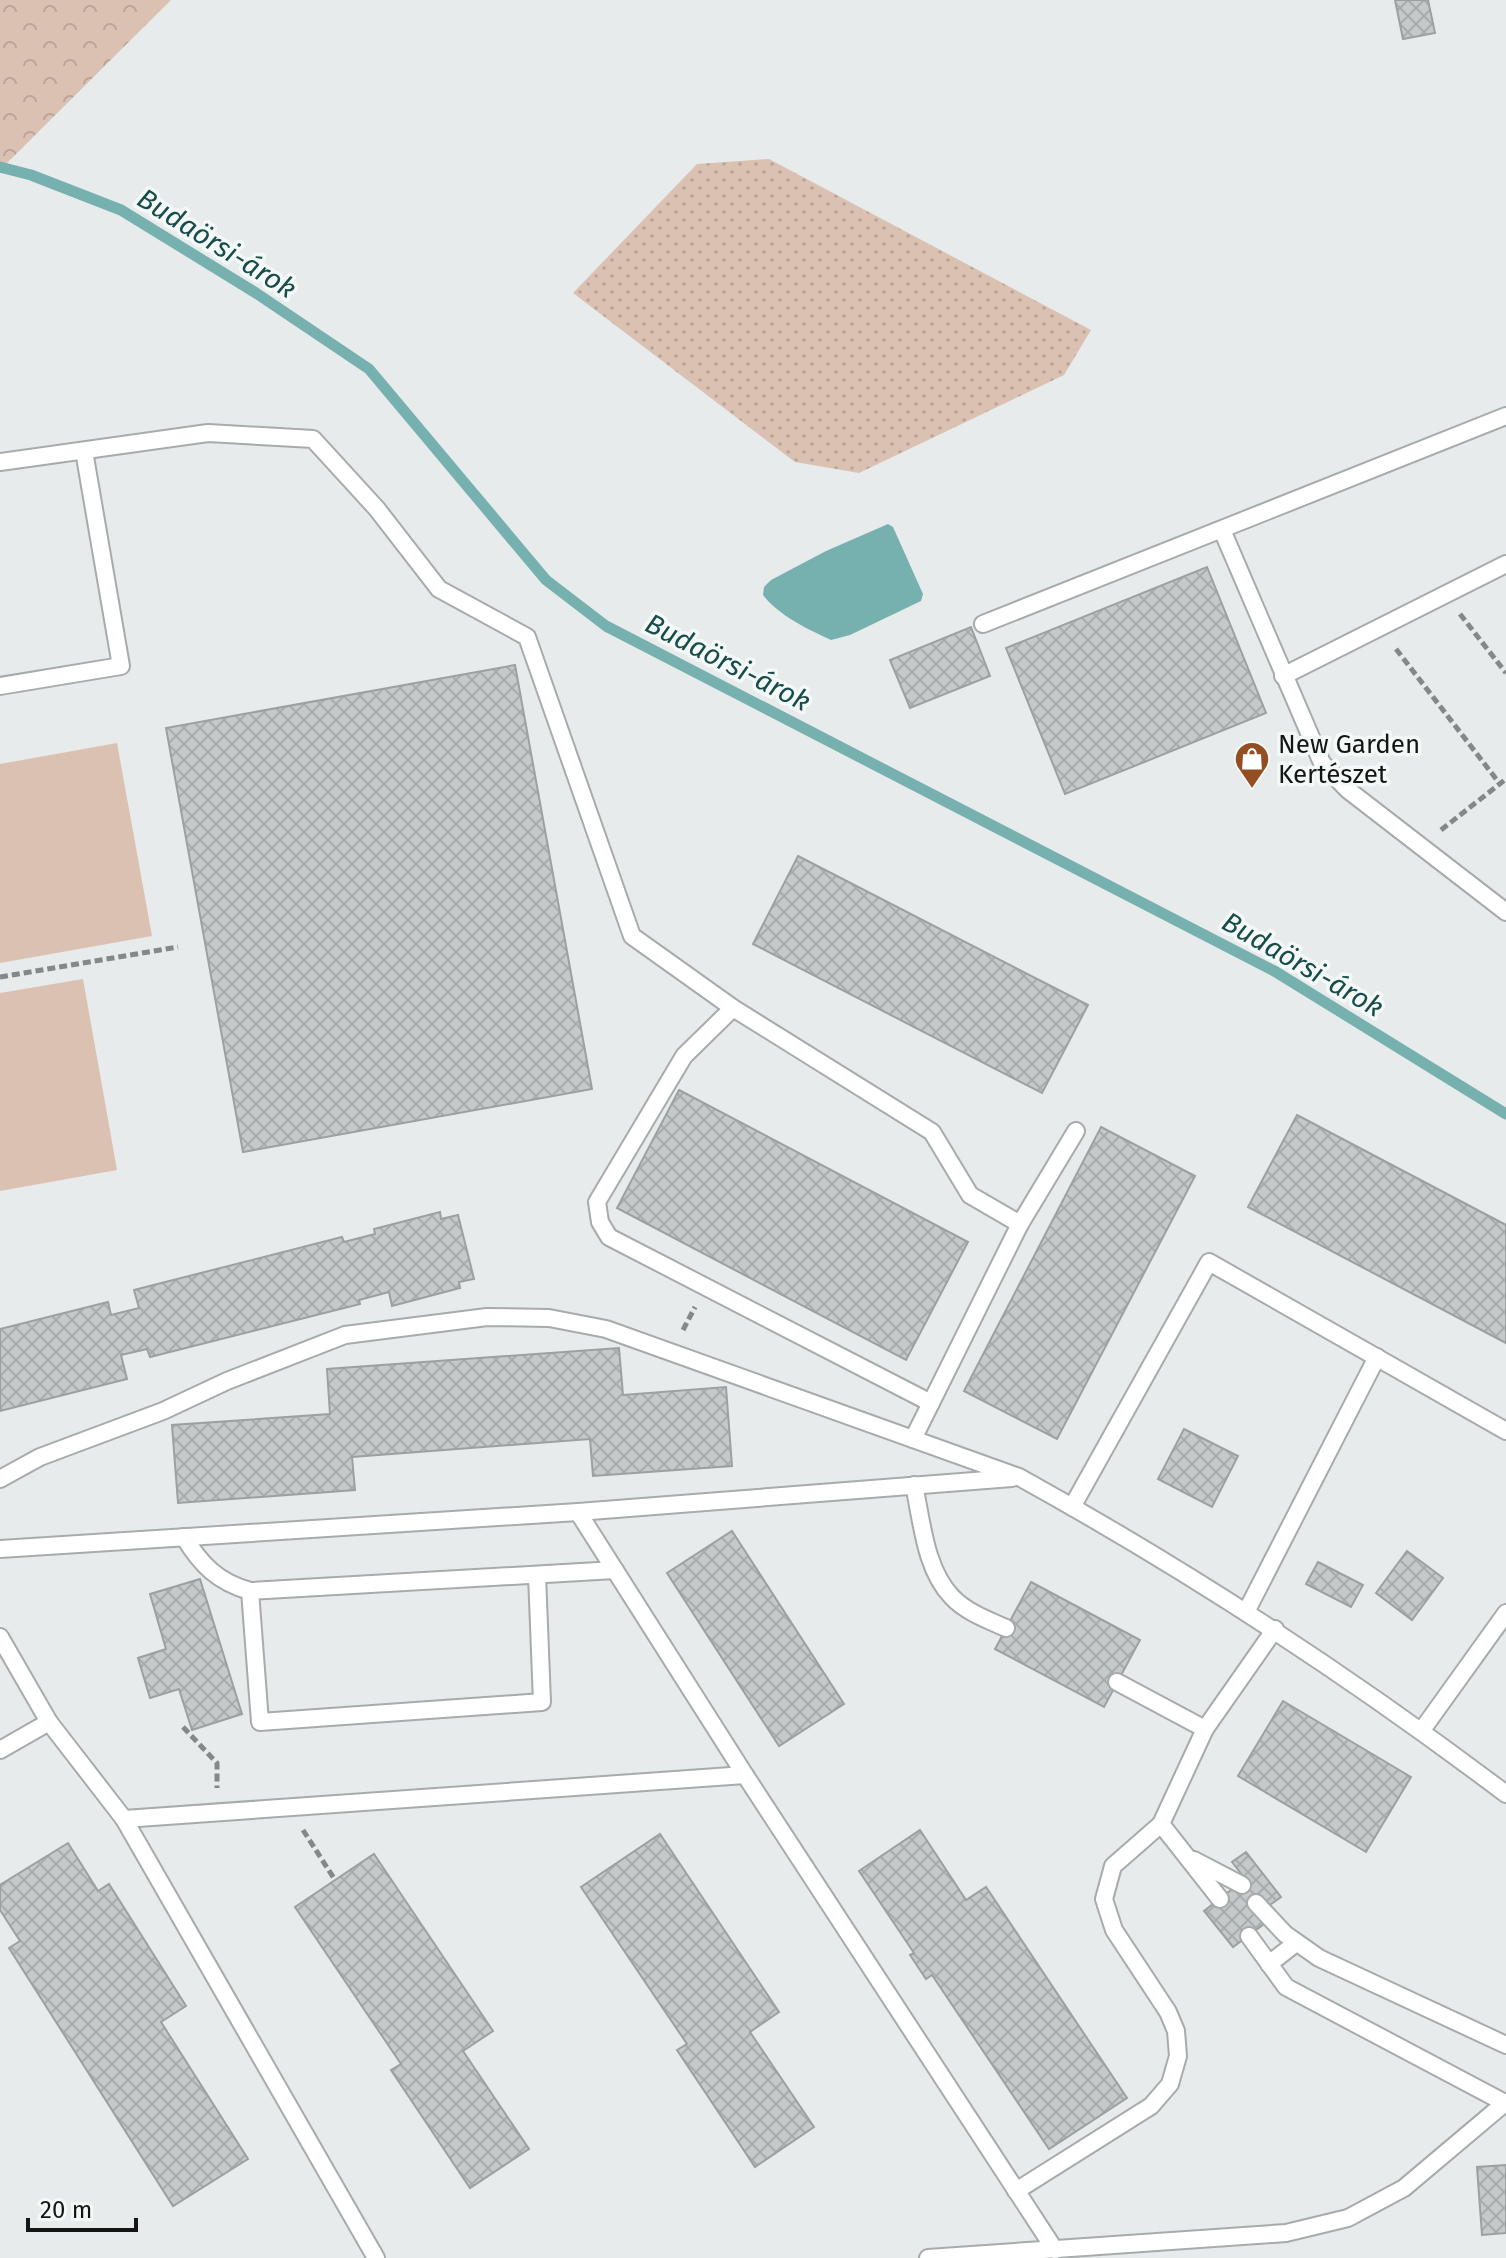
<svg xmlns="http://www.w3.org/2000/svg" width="1506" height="2258" font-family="'Fira Sans',sans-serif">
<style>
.forest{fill:url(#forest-crowns)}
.park{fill:#dbc1b2}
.garden{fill:url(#garden-dots)}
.water{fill:#77b1af}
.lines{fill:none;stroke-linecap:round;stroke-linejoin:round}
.stream{stroke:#77b1af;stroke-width:11}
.building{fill:url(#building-cross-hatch);stroke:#9ca0a0;stroke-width:2}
.lane-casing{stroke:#a7abab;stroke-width:20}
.path{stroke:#858888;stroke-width:5;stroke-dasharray:8 4;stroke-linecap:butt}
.lane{stroke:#fff;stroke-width:16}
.labels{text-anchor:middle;stroke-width:7;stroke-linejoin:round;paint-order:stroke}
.poi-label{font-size:26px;fill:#141616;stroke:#f4f9f8;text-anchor:start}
.water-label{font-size:28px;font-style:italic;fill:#174c4b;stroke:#f4f9f8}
</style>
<defs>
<pattern id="forest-crowns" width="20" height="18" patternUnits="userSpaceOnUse" patternTransform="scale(2)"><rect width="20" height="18" fill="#dbc1b2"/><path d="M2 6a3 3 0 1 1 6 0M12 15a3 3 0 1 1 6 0" fill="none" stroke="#bba598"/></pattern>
<pattern id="garden-dots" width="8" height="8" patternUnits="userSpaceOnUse" patternTransform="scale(2)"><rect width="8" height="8" fill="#dbc1b2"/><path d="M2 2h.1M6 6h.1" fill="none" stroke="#bba598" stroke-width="1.8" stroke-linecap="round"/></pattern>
<pattern id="building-cross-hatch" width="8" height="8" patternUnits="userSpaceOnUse" patternTransform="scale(2)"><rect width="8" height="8" fill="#c5c9c9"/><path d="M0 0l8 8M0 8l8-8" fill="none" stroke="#a8acac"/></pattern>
</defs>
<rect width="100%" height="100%" fill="#e7ebeb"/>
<path class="forest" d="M0 0H171L0 170Z"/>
<g class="park">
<path d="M117 743 152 936 0 963V764Z"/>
<path d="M83 979 117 1170 0 1191V993Z"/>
</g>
<path class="garden" d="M769 159 1091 330 1064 375 859 473 795 462 573 293 697 164Z"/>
<path class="water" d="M888 524 893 527 923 594 921 601 850 635 831 640C809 630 778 615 763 595L764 587 771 580 826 551Z"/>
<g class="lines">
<path class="stream" d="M0 167 31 175 121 210 256 293 369 369 546 580 606 626 1276 972 1506 1114"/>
</g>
<g class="building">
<path d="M1395 0H1428L1435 33 1403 39Z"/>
<path d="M1207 567 1266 713 1065 794 1006 648Z"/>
<path d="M971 627 990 676 910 708 890 660Z"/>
<path d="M515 665 592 1089 243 1152 166 728Z"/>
<path d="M798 856 1088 1005 1042 1093 753 944Z"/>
<path d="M679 1090 968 1242 906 1360 617 1208Z"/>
<path d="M1297 1115 1506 1225V1343L1248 1207Z"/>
<path d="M1101 1127 1195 1176 1057 1439 964 1391Z"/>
<path d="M440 1212 441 1219 458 1215 474 1279 459 1282 460 1288 392 1306 389 1292 359 1300 360 1304 150 1357 147 1349 121 1355 127 1379 0 1411V1329L108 1302 111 1315 139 1308 134 1290 342 1237 344 1242 375 1234 374 1229Z"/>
<path d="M619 1348 623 1395 726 1387 732 1466 593 1476 590 1439 352 1457 355 1490 178 1503 172 1425 330 1414 327 1369Z"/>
<path d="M1184 1429 1238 1456 1212 1507 1158 1479Z"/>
<path d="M732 1531 844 1704 779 1746 667 1573Z"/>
<path d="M1407 1551 1443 1578 1412 1620 1376 1593Z"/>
<path d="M1318 1562 1363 1585 1351 1607 1306 1584Z"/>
<path d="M200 1579 242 1714 192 1730 179 1689 150 1698 138 1658 166 1649 150 1594Z"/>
<path d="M1031 1582 1140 1640 1104 1707 995 1649Z"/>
<path d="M1283 1701 1411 1777 1366 1852 1238 1776Z"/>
<path d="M920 1830 966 1900 986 1887 1127 2098 1049 2149 932 1975 926 1979 910 1955 914 1953 859 1871Z"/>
<path d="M660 1834 779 2012 750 2032 814 2127 755 2167 677 2050 687 2044 581 1887Z"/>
<path d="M68 1843 98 1891 109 1884 186 2006 161 2022 248 2159 173 2206 9 1948 20 1941 0 1910V1885Z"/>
<path d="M1246 1852 1281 1897 1267 1907 1249 1905 1264 1924 1233 1947 1204 1911 1235 1887 1240 1893 1250 1885 1232 1862Z"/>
<path d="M374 1854 493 2031 463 2051 529 2149 470 2188 391 2070 401 2064 295 1907Z"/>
<path d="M1506 2165V2233L1482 2235 1477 2167Z"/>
</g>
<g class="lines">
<defs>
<g id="lane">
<path d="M0 462 208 433 313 439 377 509 439 589 527 637 632 936 733 1008 932 1132 970 1195 1020 1224 913 1439"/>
<path d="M1222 530 1322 763 1348 790 1506 912"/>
<path d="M983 624 1506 416"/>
<path d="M1283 676 1506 564"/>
<path d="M0 686 121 666 84 451"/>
<path d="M733 1008 684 1056 597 1202 600 1222 609 1237 931 1403"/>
<path d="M1020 1224 1076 1131"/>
<path d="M0 1479 40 1457 163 1411 227 1381 345 1335 487 1317 549 1318 606 1329 1019 1477C1189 1571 1351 1677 1506 1794"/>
<path d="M914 1485C922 1522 925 1569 952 1597 966 1612 988 1620 1006 1628"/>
<path d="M1072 1507 1209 1262 1506 1431"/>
<path d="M578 1512 745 1775 1055 2250"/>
<path d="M184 1537C201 1565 218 1582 250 1591L615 1570"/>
<path d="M0 1549 578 1512 1012 1478"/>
<path d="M250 1591 260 1722 542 1702 537 1575"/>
<path d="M1246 1612 1377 1357"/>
<path d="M0 1637 49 1722 124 1819 376 2258"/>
<path d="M1117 1682 1205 1729"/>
<path d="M1422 1730 1506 1613"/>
<path d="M0 1750 49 1722"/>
<path d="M124 1819 745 1775"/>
<path d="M1194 1860 1242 1885"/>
<path d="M1220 1899 1161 1824 1205 1729 1275 1629"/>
<path d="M1256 1903 1285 1934 1319 1958 1506 2045"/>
<path d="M1249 1936 1286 1987 1505 2103"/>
<path d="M1269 1964 1296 1943"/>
<path d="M1016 2191 1151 2106 1170 2084 1178 2056 1176 2031 1168 2012 1114 1930 1104 1899 1113 1866 1161 1824"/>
<path d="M928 2258 1286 2233 1348 2218 1404 2188 1506 2102"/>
</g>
</defs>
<use href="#lane" class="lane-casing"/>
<g class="path">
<path d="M1460 614 1506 673"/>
<path d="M1396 649 1500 784"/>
<path d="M1441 830 1506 779"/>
<path d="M0 977 178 947"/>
<path d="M683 1330 695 1307"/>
<path d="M183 1727 217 1763V1788"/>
<path d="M303 1830 335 1880"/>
</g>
<use href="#lane" class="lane"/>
</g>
<defs>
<symbol id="shop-pin" viewBox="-11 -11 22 30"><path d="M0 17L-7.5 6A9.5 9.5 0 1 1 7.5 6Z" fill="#934f22" stroke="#f4f9f8"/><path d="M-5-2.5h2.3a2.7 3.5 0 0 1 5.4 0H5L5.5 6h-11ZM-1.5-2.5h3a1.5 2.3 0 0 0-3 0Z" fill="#fff"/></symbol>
</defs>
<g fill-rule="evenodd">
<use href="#shop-pin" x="1232" y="739" width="40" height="54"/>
</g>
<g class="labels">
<g class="poi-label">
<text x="1278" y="753">New Garden<tspan x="1278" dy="30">Kertészet</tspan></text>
</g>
<g class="water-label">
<text transform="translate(217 243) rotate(32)" y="10">Budaörsi-árok</text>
<text transform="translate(728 662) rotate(27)" y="10">Budaörsi-árok</text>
<text transform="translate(1303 964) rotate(30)" y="10">Budaörsi-árok</text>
</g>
</g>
<path d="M28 2218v12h108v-12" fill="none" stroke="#141616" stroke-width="4"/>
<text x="40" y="2218" font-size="24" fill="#141616" stroke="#f4f9f8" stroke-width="6" paint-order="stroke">20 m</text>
</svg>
